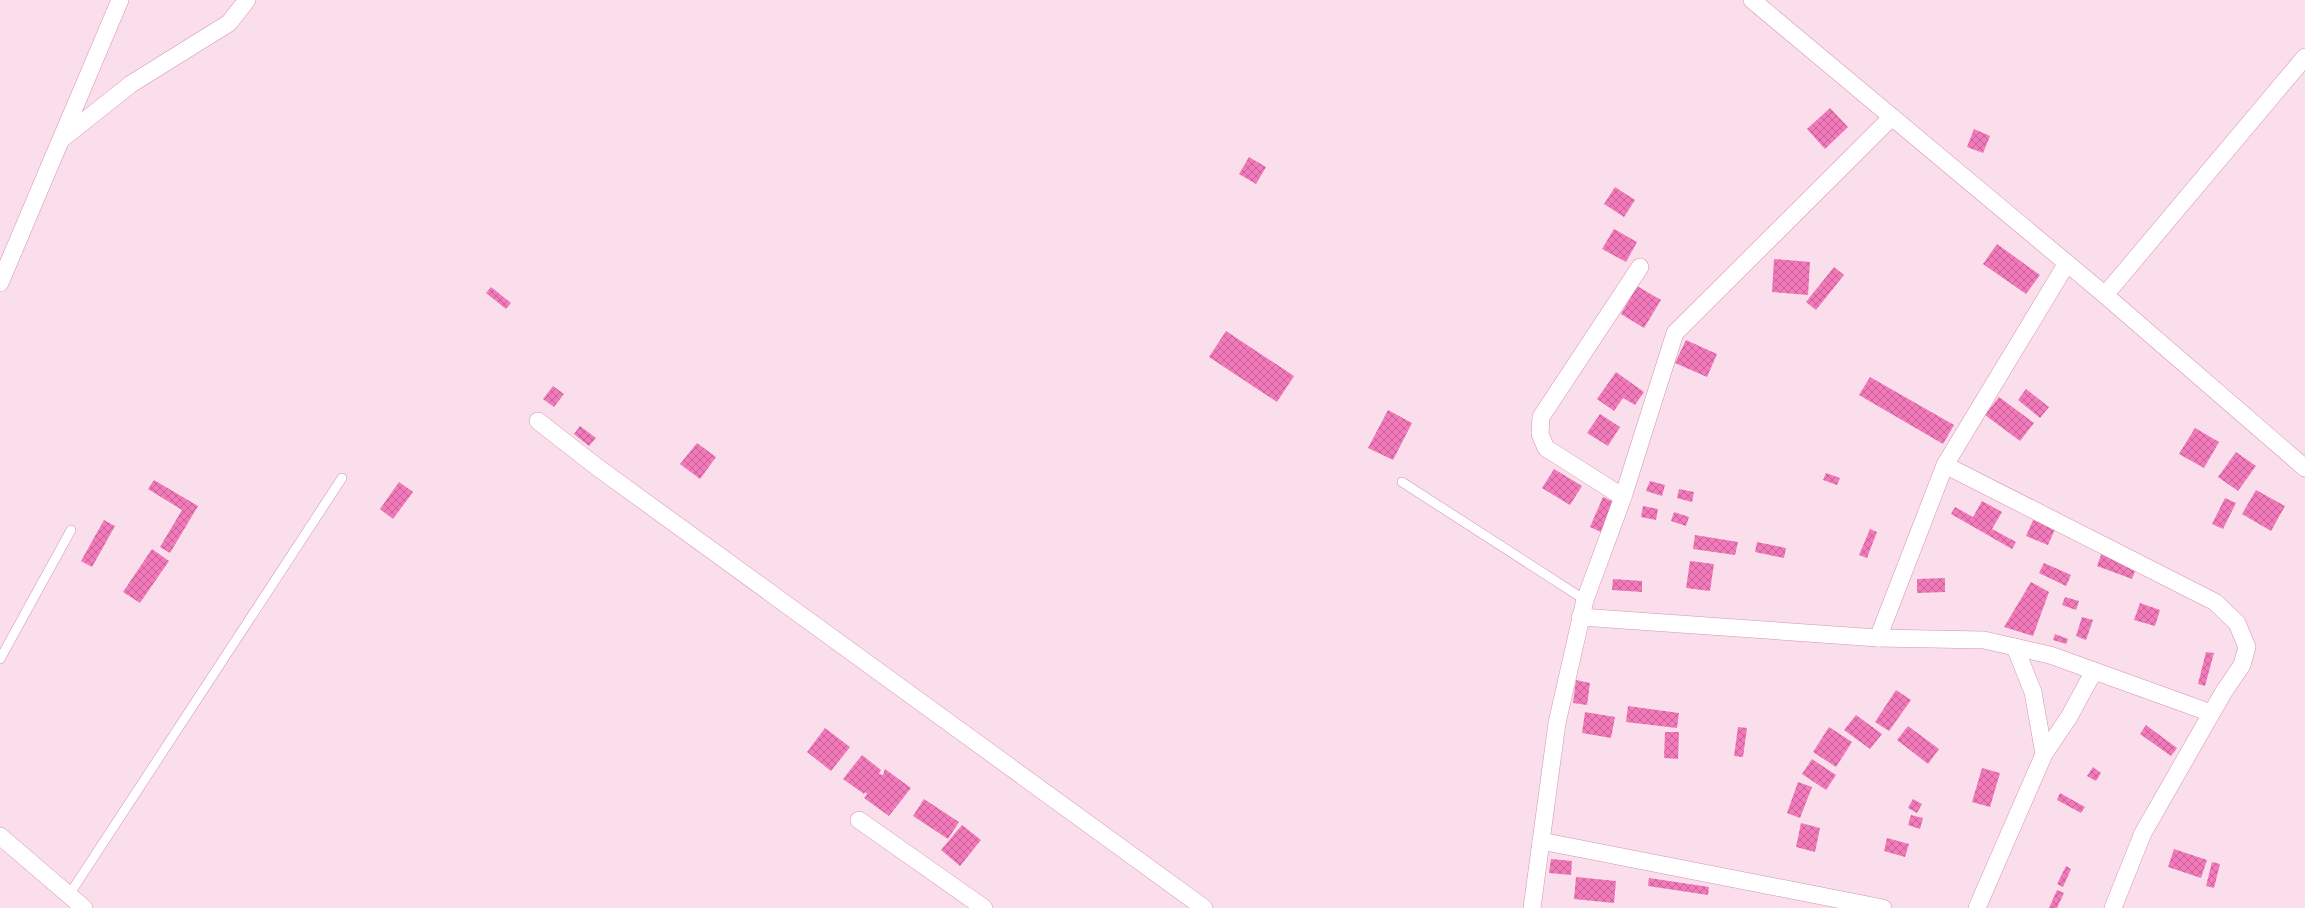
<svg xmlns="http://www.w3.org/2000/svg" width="2305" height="908" font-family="Raleway,sans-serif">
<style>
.building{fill:url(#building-cross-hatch)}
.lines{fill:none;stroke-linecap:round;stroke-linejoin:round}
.lane-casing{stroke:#d492b3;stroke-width:10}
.street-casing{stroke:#d492b3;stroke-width:18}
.lane{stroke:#fff;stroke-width:9}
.street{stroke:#fff;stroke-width:17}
</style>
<defs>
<pattern id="building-cross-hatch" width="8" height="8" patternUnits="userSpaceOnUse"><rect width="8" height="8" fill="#f279ba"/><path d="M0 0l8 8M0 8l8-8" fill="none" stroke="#c46297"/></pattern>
</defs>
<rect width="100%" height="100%" fill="#fbdeeb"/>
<g class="building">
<path d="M1830 108 1848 127 1825 149 1807 129Z"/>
<path d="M1974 129 1990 136 1983 153 1967 147Z"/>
<path d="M1249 157 1266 167 1256 184 1239 174Z"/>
<path d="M1615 187 1635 200 1624 217 1604 204Z"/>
<path d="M1614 229 1637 242 1626 262 1602 249Z"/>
<path d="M1997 244 2040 275 2026 294 1983 264Z"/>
<path d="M1774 259 1810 262 1808 295 1772 292Z"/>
<path d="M1834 267 1844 275 1816 310 1806 302Z"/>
<path d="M1637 286 1661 300 1644 328 1621 314Z"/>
<path d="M491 287 511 303 506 309 486 293Z"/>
<path d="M1226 331 1294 376 1277 402 1209 357Z"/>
<path d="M1686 340 1717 354 1707 377 1675 363Z"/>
<path d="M1616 372 1644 392 1635 405 1623 398 1614 411 1597 399Z"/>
<path d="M1870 377 1954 425 1943 444 1859 395Z"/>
<path d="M553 386 564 394 554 407 543 399Z"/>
<path d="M2026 389 2049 407 2040 418 2018 400Z"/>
<path d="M1999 397 2034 423 2020 441 1985 415Z"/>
<path d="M1388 410 1412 423 1393 460 1368 448Z"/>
<path d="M1600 414 1620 427 1608 446 1587 433Z"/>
<path d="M580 426 596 438 589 446 574 434Z"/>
<path d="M2195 428 2219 442 2204 468 2179 454Z"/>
<path d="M697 443 716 457 700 479 680 464Z"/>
<path d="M2236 452 2256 466 2238 491 2218 477Z"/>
<path d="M1554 469 1582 486 1570 505 1542 488Z"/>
<path d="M1826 473 1840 478 1837 485 1823 480Z"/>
<path d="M154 480 198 506 170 553 160 547 182 510 148 489Z"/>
<path d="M1650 481 1665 485 1662 496 1646 491Z"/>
<path d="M399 482 413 492 393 519 380 509Z"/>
<path d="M1679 489 1694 492 1692 502 1677 498Z"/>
<path d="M2256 490 2285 506 2271 531 2242 514Z"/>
<path d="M1603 497 1616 503 1603 533 1590 527Z"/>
<path d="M2225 498 2236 503 2223 529 2212 524Z"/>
<path d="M1982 501 2002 512 1992 529 2016 542 2012 549 1951 514 1955 507 1973 517Z"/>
<path d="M1643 506 1658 509 1656 520 1641 517Z"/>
<path d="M1674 512 1689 517 1686 526 1671 521Z"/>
<path d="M2034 518 2056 527 2048 545 2026 536Z"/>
<path d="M104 520 115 526 92 567 81 561Z"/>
<path d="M1870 529 1877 532 1867 558 1859 555Z"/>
<path d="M1695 535 1738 542 1735 555 1693 549Z"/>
<path d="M1757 542 1786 548 1784 558 1755 552Z"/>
<path d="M152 549 169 561 140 603 123 592Z"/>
<path d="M2102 552 2137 566 2132 579 2097 566Z"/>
<path d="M1690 561 1714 564 1710 591 1686 588Z"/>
<path d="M2044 563 2071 575 2066 586 2039 573Z"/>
<path d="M1945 578V592L1917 593V579Z"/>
<path d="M1613 579 1642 581V592L1612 590Z"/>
<path d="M2031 582 2049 592 2033 636 2004 627Z"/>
<path d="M2065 597 2079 601 2076 610 2062 605Z"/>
<path d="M2140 603 2160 610 2155 626 2134 620Z"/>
<path d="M2082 617 2093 620 2086 640 2076 636Z"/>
<path d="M2055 634 2068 639 2066 644 2053 640Z"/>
<path d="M2206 652 2214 653 2205 686 2198 684Z"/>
<path d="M1576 680 1590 683 1587 705 1573 703Z"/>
<path d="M1896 690 1911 700 1889 731 1875 722Z"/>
<path d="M1628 706 1679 713 1677 728 1626 722Z"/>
<path d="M1585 712 1615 717 1611 738 1582 733Z"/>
<path d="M1856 715 1882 734 1870 749 1844 730Z"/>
<path d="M2146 725 2177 748 2171 756 2140 734Z"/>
<path d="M1908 726 1939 749 1928 764 1897 740Z"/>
<path d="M1738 727 1747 728 1743 757 1734 756Z"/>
<path d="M1829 727 1852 742 1836 767 1813 752Z"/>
<path d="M825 728 850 747 831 771 807 752Z"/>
<path d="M1665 732H1679L1678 759 1664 758Z"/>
<path d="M862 755 881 770 879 774 883 775 885 769 911 788 889 816 864 798 867 794 865 792 864 794 843 779Z"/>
<path d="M1812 759 1836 775 1826 790 1802 774Z"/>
<path d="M2093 767 2101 773 2096 781 2087 776Z"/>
<path d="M1982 768 2000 773 1990 807 1972 802Z"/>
<path d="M1798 782 1812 787 1800 818 1787 813Z"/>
<path d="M2060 793 2085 807 2081 813 2057 800Z"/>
<path d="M924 799 959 822 948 839 913 816Z"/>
<path d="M1913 799 1922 804 1917 813 1908 808Z"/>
<path d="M1911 815 1923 818 1920 829 1908 825Z"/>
<path d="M1801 823 1820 828 1815 852 1796 847Z"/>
<path d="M962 825 981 840 960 866 941 850Z"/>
<path d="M1887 838 1909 844 1905 857 1884 851Z"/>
<path d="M2174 849 2207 860 2201 878 2168 867Z"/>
<path d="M1551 859 1572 861 1571 875 1549 873Z"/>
<path d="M2212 862 2220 864 2214 888 2206 886Z"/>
<path d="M2066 866 2071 869 2063 887 2057 884Z"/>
<path d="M1576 877 1616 881 1614 903 1574 899Z"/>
<path d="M1649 878 1709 887 1708 895 1648 886Z"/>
<path d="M2057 890 2064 893 2057 908H2049Z"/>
</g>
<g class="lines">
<defs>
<g id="lane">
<path d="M1402 482 1585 600"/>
<path d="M0 659 71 530"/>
<path d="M69 895 342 478"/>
</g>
<g id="street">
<path d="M1752 0 2105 295 2305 468"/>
<path d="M63 138 131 84 229 23 247 0"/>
<path d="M0 283 120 0"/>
<path d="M2105 295 2305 57"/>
<path d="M538 421 597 467 1204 908"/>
<path d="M1945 465 2215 602 2237 623 2247 647 2242 665 2223 693 2143 833 2113 908"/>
<path d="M1623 497 1546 448 1540 434 1541 417 1640 267"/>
<path d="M1580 617 1878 638 1984 640 2050 655 2211 713"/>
<path d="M1878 638 1945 465 2067 263"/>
<path d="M2015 647 2033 692 2044 754"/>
<path d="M859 820 984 908"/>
<path d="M0 836 84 908"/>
<path d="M1541 841 1883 908"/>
<path d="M1532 908 1557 723 1585 600 1623 497 1675 333 1892 117"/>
<path d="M1977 908 2044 754 2069 717 2094 671"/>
</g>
</defs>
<use href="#lane" class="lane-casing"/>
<use href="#street" class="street-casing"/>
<use href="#lane" class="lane"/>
<use href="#street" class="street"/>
</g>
</svg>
